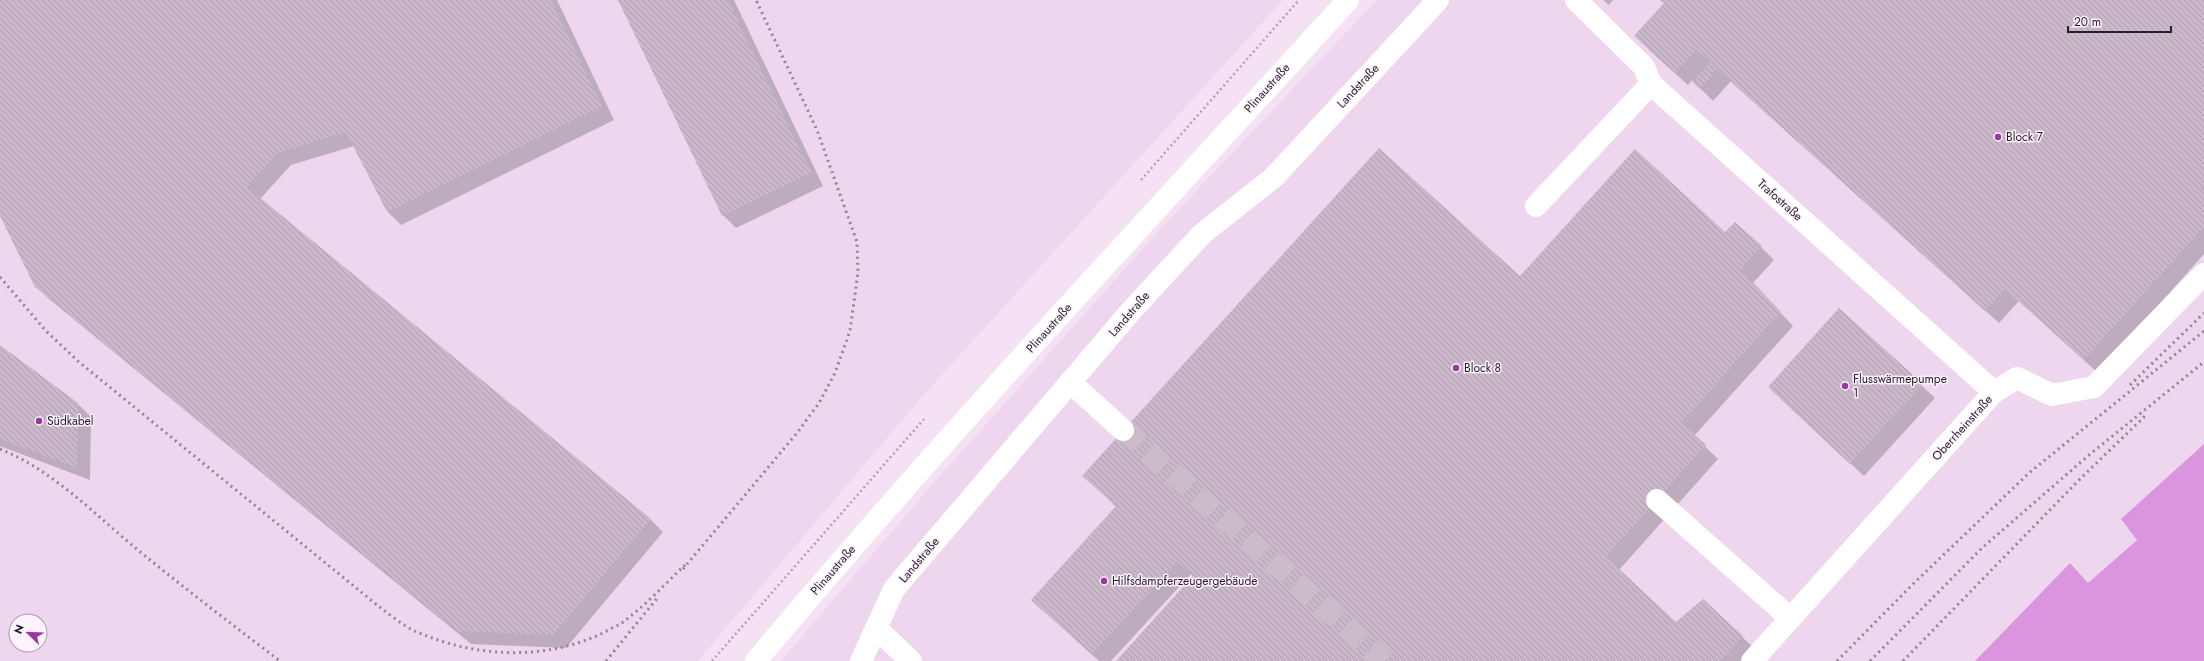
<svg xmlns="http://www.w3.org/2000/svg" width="2204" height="661" font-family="Jost,sans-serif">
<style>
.built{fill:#edd6ee;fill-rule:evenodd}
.water{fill:#db94de}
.shadow{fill:#0003}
.building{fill:url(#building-back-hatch)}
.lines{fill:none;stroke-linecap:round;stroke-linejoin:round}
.minor-tunnel{stroke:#cbbbcb;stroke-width:22;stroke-dasharray:22 11;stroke-linecap:butt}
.path{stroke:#b0a2b0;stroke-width:2.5;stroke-dasharray:2 3;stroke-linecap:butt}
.minor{stroke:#fff;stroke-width:22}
.rail{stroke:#918491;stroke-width:3;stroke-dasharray:2 4;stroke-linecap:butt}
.poi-dot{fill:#9a39a0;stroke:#fdf2fd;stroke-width:1.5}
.labels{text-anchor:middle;stroke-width:3;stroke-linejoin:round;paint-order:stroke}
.street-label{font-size:12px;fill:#251e25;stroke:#fdf2fd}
.poi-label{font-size:12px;fill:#251e25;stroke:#fdf2fd;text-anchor:start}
</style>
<defs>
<pattern id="building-back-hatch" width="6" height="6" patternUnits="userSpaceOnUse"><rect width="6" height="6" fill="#cab8ca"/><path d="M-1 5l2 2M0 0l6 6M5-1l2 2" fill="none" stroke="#ad9ead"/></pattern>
</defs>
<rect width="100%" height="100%" fill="#f4e2f4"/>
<g class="built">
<path d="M0 0H1283L920 399 698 661H0ZM16 621H40V645H16Z"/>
<path d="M1377 0H2204V444L2121 519 2137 539 2088 583 2070 563 1975 661H781L930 487 1163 226Z"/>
</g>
<path class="water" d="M2204 444V661H1975L2070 563 2088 583 2137 540 2121 519Z"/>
<g class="shadow">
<path d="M0 0H557L614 120 401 225 388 212 354 146 291 165 260 199 650 519 663 532 566 648 471 644 49 299 36 286 0 214Z"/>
<path d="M619 0H734L823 186 736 228 723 215Z"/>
<path d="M1603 0H1613L1609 5Z"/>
<path d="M1660 0H2204V254L2098 373 2019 301 1999 323 1731 81 1713 101 1692 80 1688 85 1648 49 1665 4Z"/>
<path d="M1725 234 1761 247 1774 260 1753 283 1793 326 1694 436 1718 459 1619 570 1676 623 1703 600 1756 650 1745 661H1117L1194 577 1191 574 1111 661H1099L1033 600 1116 507 1097 488 1520 277Z"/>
<path d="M1839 309 1935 398 1864 476 1782 400Z"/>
<path d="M0 346 78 404 91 417 90 480 0 446Z"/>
</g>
<g class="building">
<path d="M0 0H551L602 107 387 212 346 132 278 153 247 187 651 519 553 635 457 631 35 287 0 216Z"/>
<path d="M618 0H728L811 173 722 216Z"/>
<path d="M1660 0H2204V186L2201 188 2204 191V227L2084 360 2005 289 1985 311 1717 69 1700 89 1692 82 1710 62 1696 50 1675 73 1634 36 1664 3Z"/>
<path d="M1379 148 1520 276 1635 149 1725 232 1735 222 1762 246 1741 270 1781 312 1681 423 1706 445 1606 557 1676 622 1703 599 1743 636 1721 661H1116L1193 576 1177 562 1092 655 1031 600 1116 506 1082 476Z"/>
<path d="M1839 308 1923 384 1850 464 1768 387Z"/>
<path d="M0 345 78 403 77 468 0 439Z"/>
</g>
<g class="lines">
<path class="minor-tunnel" d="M1123 430 1385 661"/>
<g class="path">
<path d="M1141 180 1299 0"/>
<path d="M712 661 924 419"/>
</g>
<g class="minor">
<path d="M1576 0 1644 67 1651 84 1994 392"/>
<path d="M1536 206 1651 84"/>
<path d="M1070 382 1123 430"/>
<path d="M1657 500 1790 618"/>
<path d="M876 628 911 661"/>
<path d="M756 661C946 434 1149 219 1348 0"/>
<path d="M861 661 894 589 1131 311 1202 234 1274 177 1438 0"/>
<path d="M1752 661 1994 392 2017 378 2052 395 2094 387 2204 274"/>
</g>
<g class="rail">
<path d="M0 277 46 331 79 362 377 605C389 614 403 626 417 632 477 658 546 661 605 632 611 628 618 626 623 622 646 605 666 583 686 564"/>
<path d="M2130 385 2204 313"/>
<path d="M0 449C55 471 98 518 144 555 188 591 234 626 280 661"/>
<path d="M683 569 797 433 819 403 835 373 850 331 858 272 857 242 817 130 756 0"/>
<path d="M606 661 659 596"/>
<path d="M1837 661 1912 585 2029 473 2204 331"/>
<path d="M1870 661 1982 548 2089 455 2204 362"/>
<path d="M1903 661 2078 481 2145 416"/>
</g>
</g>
<g class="poi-dot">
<circle cx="1998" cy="137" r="4"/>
<circle cx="1456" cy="368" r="4"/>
<circle cx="1845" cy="386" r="4"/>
<circle cx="39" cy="421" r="4"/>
<circle cx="1104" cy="581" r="4"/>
</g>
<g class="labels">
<g class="street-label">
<text transform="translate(1358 86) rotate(-47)" y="4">Landstraße</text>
<text transform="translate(1267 88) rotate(-48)" y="4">Plinaustraße</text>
<text transform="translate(1780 200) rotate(42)" y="4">Trafostraße</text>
<text transform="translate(1129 314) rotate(-49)" y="4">Landstraße</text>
<text transform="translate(1049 328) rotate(-48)" y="4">Plinaustraße</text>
<text transform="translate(1962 428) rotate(-48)" y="4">Oberrheinstraße</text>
<text transform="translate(919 560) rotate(-50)" y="4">Landstraße</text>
<text transform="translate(833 570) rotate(-49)" y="4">Plinaustraße</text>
</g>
<g class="poi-label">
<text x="2006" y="141">Block 7</text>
<text x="1464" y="372">Block 8</text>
<text x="1853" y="383">Flusswärmepumpe<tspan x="1853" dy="14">1</tspan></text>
<text x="47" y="425">Südkabel</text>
<text x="1112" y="585">Hilfsdampferzeugergebäude</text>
</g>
</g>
<g transform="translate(28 633) rotate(293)"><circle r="19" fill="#fdf2fd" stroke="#a79da7"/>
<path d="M0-3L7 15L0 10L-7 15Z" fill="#9a39a0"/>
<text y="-6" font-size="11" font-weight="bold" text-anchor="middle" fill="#251e25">N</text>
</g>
<path d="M2068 26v6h103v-6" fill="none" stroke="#251e25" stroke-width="2"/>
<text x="2074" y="26" font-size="12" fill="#251e25" stroke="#fdf2fd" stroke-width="3" paint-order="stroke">20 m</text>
</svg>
